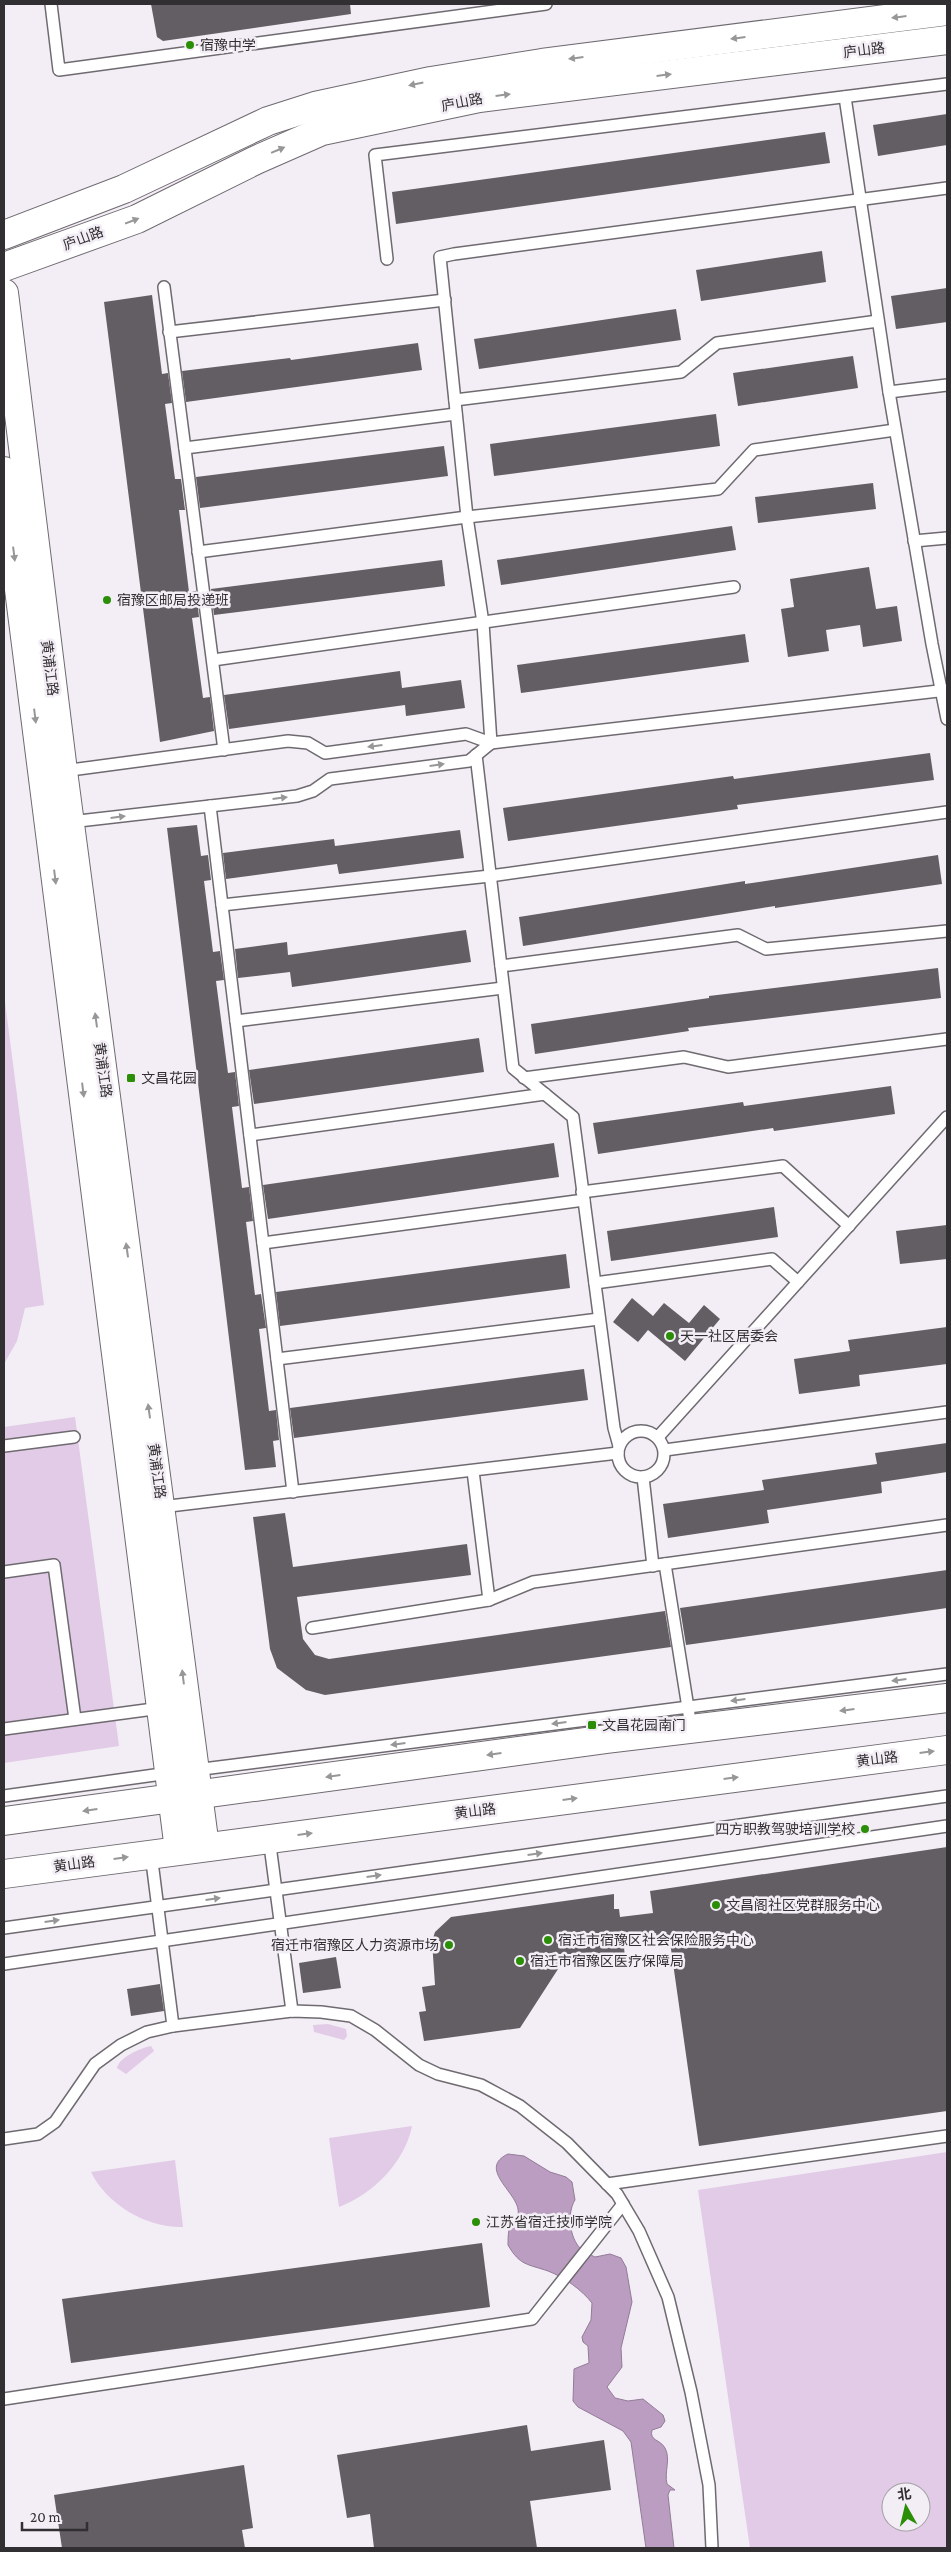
<svg xmlns="http://www.w3.org/2000/svg" width="951" height="2552" font-family="'Crimson Pro','Noto Sans SC',serif">
<style>
.green{fill:#e1cbe6;fill-rule:evenodd}
.water{fill:#bb9dc2;stroke:#927c97}
.building{fill:#635e64}
.lines{fill:none;stroke-linecap:round;stroke-linejoin:round}
.lane-casing{stroke:#6f6a70;stroke-width:14}
.secondary-casing{stroke:#6f6a70;stroke-width:30}
.lane{stroke:#fff;stroke-width:11}
.secondary{stroke:#fff;stroke-width:28}
.oneway{fill:#989798}
.poi-dot{fill:#2b8e07;stroke:#f3eef5;stroke-width:2}
.labels{text-anchor:middle;stroke-width:5;stroke-linejoin:round;paint-order:stroke}
.poi-label{font-size:14px;fill:#322f32;stroke:#f3eef5;text-anchor:start}
.street-label{font-size:14px;fill:#322f32;stroke:#f3eef5}
</style>
<rect width="100%" height="100%" fill="#f3eef5"/>
<g class="green">
<path d="M4 994 44 1305 25 1308 17 1341 4 1364Z"/>
<path d="M75 1417 119 1746 4 1763V1427Z"/>
<path d="M328 2024 346 2029 347 2036 344 2040 314 2032 313 2025Z"/>
<path d="M151 2046 154 2051 126 2074 117 2068C119 2057 141 2048 151 2046Z"/>
<path d="M412 2126C405 2162 373 2194 339 2207L329 2138Z"/>
<path d="M947 2152V2548H750L698 2190ZM891 2492H921V2522H891Z"/>
<path d="M175 2160 183 2227C147 2228 107 2205 91 2172Z"/>
</g>
<path class="water" d="M508 2154 524 2156 550 2172 566 2177 572 2182 575 2200C567 2212 569 2238 581 2249 584 2252 591 2255 595 2257L610 2254 621 2258 626 2267 632 2302 621 2348 622 2367 607 2387 615 2398 628 2401 643 2399 663 2415 665 2421 661 2427 652 2430C649 2441 660 2439 665 2448 671 2459 664 2472 667 2484L675 2490H670L668 2495 674 2548H646L631 2442 623 2431 578 2407 573 2401 574 2369 589 2363 588 2346 583 2342 582 2337 591 2320 592 2303C582 2290 564 2277 548 2271 528 2264 520 2266 508 2245 508 2241 508 2234 509 2230 512 2222 520 2218 518 2209 515 2191 478 2168 508 2154Z"/>
<g class="building">
<path d="M151 4H350L351 14 163 41 157 37Z"/>
<path d="M947 114V145L878 156 873 125Z"/>
<path d="M825 132 830 163 396 224 392 192Z"/>
<path d="M822 251 826 282 701 301 696 270Z"/>
<path d="M947 288V322L896 329 891 296Z"/>
<path d="M152 295 162 374 168 373 172 403 165 404 175 479H181L185 510H179L189 592 196 591 199 617 192 618 203 698 210 697 214 731 160 742 104 302Z"/>
<path d="M676 309 681 340 479 369 474 339Z"/>
<path d="M418 343 422 370 186 402 182 371 290 358 291 360Z"/>
<path d="M853 356 858 388 738 406 733 373Z"/>
<path d="M716 414 720 446 494 476 490 444Z"/>
<path d="M444 446 448 476 200 508 196 477Z"/>
<path d="M873 483 876 509 758 523 755 497Z"/>
<path d="M732 526 736 550 501 585 497 560Z"/>
<path d="M442 560 445 586 214 615 211 589Z"/>
<path d="M869 567 876 609 897 606 902 641 863 647 860 625 826 630 829 651 788 657 781 609 794 607 790 579Z"/>
<path d="M745 634 749 662 521 693 517 665Z"/>
<path d="M400 671 402 688 461 680 465 708 406 716 405 705 229 729 224 695Z"/>
<path d="M930 753 934 780 737 805 738 809 508 841 503 808 733 776 734 779Z"/>
<path d="M197 825 201 856 208 855 211 880 204 881 213 952 220 951 224 980 216 981 228 1073 235 1072 239 1106 232 1107 242 1188 249 1187 253 1221 246 1222 255 1295 261 1294 266 1328 259 1329 269 1411 276 1410 279 1440 273 1441 276 1467 245 1470 167 828Z"/>
<path d="M460 830 464 858 339 874 337 864 226 879 223 853 334 839 335 846Z"/>
<path d="M938 855 942 884 775 908V906L523 946 519 917 745 881V884Z"/>
<path d="M466 930 471 962 292 987 290 972 238 978 235 949 287 942 288 955Z"/>
<path d="M938 968 941 998 688 1028 689 1031 535 1054 531 1024 709 998V996Z"/>
<path d="M479 1038 484 1072 254 1104 249 1070Z"/>
<path d="M891 1086 895 1114 774 1131 773 1128 598 1154 593 1123 743 1102 744 1106Z"/>
<path d="M554 1143 559 1177 268 1219 263 1185Z"/>
<path d="M774 1207 778 1237 611 1261 607 1231Z"/>
<path d="M947 1225V1259L900 1264 896 1231Z"/>
<path d="M566 1254 570 1288 280 1326 276 1292Z"/>
<path d="M632 1298 653 1316 664 1303 689 1323 704 1305 720 1319 685 1361 648 1330 638 1342 613 1322Z"/>
<path d="M947 1327V1364L859 1375 860 1386 799 1394 794 1359 850 1351 848 1340Z"/>
<path d="M584 1369 588 1400 294 1438 290 1408Z"/>
<path d="M947 1443V1472L881 1482 882 1493 767 1510 769 1523 668 1538 663 1504 764 1490 762 1480 877 1464 875 1453Z"/>
<path d="M285 1513 293 1567 467 1544 471 1575 297 1597 303 1639 315 1655 329 1659 665 1611 671 1647 325 1695 306 1690 277 1668 270 1649 253 1517Z"/>
<path d="M947 1570V1608L686 1645 680 1608Z"/>
<path d="M947 1847V2111L699 2146 670 1942 658 1944 656 1933 623 1938 625 1957 560 1966 520 2028 424 2041 419 2012 426 2011 422 1987 435 1985 432 1941 435 1932 451 1917 614 1894V1909H619L620 1917 653 1913 650 1891Z"/>
<path d="M336 1957 341 1988 303 1993 299 1963Z"/>
<path d="M160 1984 164 2011 131 2016 127 1989Z"/>
<path d="M482 2243 490 2307 71 2363 62 2299Z"/>
<path d="M527 2425 531 2451 604 2440 611 2490 530 2501 537 2548H374L370 2514 347 2518 337 2455Z"/>
<path d="M244 2465 253 2528 242 2530 245 2548H62L54 2495Z"/>
</g>
<g class="lines">
<defs>
<g id="lane">
<path d="M51 4 59 70 546 4"/>
<path d="M845 97 889 392 932 644 947 719"/>
<path d="M947 188 454 254 440 257 467 517 483 623 491 743 947 690"/>
<path d="M387 259 375 155 947 84"/>
<path d="M164 287 224 750"/>
<path d="M169 332 445 300"/>
<path d="M889 392 947 385"/>
<path d="M455 400 681 372 717 343 878 321"/>
<path d="M185 448 456 414"/>
<path d="M914 541 947 538"/>
<path d="M198 552 467 517 718 489 754 450 895 430"/>
<path d="M213 660 734 587"/>
<path d="M476 755 513 1068 573 1117 614 1428 619 1446"/>
<path d="M63 771 288 741 308 743 325 753 466 734 491 743 469 761 330 779 313 791 297 796 70 822"/>
<path d="M210 806 293 1492"/>
<path d="M222 905 490 876 947 812"/>
<path d="M501 966 738 935 766 949 947 931"/>
<path d="M236 1021 503 988"/>
<path d="M524 1078 684 1057 728 1067 947 1039"/>
<path d="M250 1135 545 1094"/>
<path d="M582 1192 783 1166 849 1226"/>
<path d="M263 1243 584 1200"/>
<path d="M595 1283 772 1259 798 1282"/>
<path d="M277 1359 599 1319"/>
<circle cx="641" cy="1454" r="23"/>
<path d="M658 1437 947 1117"/>
<path d="M4 1446 74 1437"/>
<path d="M665 1450 947 1412"/>
<path d="M473 1471 489 1600"/>
<path d="M643 1477 653 1566"/>
<path d="M161 1507 618 1453"/>
<path d="M665 1564 689 1714"/>
<path d="M4 1572 54 1565 75 1719"/>
<path d="M312 1628 489 1600 533 1582 947 1525"/>
<path d="M4 1729 161 1708"/>
<path d="M195 1770 947 1674"/>
<path d="M4 1796 169 1773"/>
<path d="M269 1838 292 2011"/>
<path d="M151 1854 173 2026"/>
<path d="M4 1928 947 1796"/>
<path d="M4 1964 947 1826"/>
<path d="M4 2139 38 2134 55 2122 95 2064 121 2045 147 2032 173 2026 292 2011 321 2012 351 2016 375 2030 419 2065 438 2074 481 2085 520 2106 567 2143 617 2194 639 2231 668 2297 691 2392 709 2485 712 2548"/>
<path d="M607 2184 947 2136"/>
<path d="M4 2399 532 2319 623 2204"/>
</g>
<g id="secondary">
<path d="M4 235 124 189 268 121 315 106 431 81 542 63 947 11"/>
<path d="M4 267 137 219 256 160 322 131 479 98 947 40"/>
<path d="M4 293 63 771 205 1847"/>
<path d="M4 471 179 1850"/>
<path d="M4 1821 607 1739 947 1698"/>
<path d="M4 1874 947 1750"/>
</g>
</defs>
<use href="#lane" class="lane-casing"/>
<use href="#secondary" class="secondary-casing"/>
<use href="#lane" class="lane"/>
<use href="#secondary" class="secondary"/>
</g>
<defs><path id="oneway-solid" d="M-6-.8H1V-3.2L6.5 0L1 3.2V.8H-6Z" transform="scale(1.25)"/></defs>
<g class="oneway">
<use href="#oneway-solid" transform="translate(899 17) rotate(173)"/>
<use href="#oneway-solid" transform="translate(738 38) rotate(173)"/>
<use href="#oneway-solid" transform="translate(576 58) rotate(173)"/>
<use href="#oneway-solid" transform="translate(664 75) rotate(-7)"/>
<use href="#oneway-solid" transform="translate(416 84) rotate(168)"/>
<use href="#oneway-solid" transform="translate(503 95) rotate(-7)"/>
<use href="#oneway-solid" transform="translate(278 150) rotate(-23)"/>
<use href="#oneway-solid" transform="translate(132 221) rotate(-21)"/>
<use href="#oneway-solid" transform="translate(14 554) rotate(83)"/>
<use href="#oneway-solid" transform="translate(35 716) rotate(83)"/>
<use href="#oneway-solid" transform="translate(375 746) rotate(173)"/>
<use href="#oneway-solid" transform="translate(437 765) rotate(-8)"/>
<use href="#oneway-solid" transform="translate(280 798) rotate(-7)"/>
<use href="#oneway-solid" transform="translate(118 817) rotate(-7)"/>
<use href="#oneway-solid" transform="translate(55 877) rotate(83)"/>
<use href="#oneway-solid" transform="translate(96 1020) rotate(-98)"/>
<use href="#oneway-solid" transform="translate(83 1090) rotate(83)"/>
<use href="#oneway-solid" transform="translate(127 1250) rotate(-98)"/>
<use href="#oneway-solid" transform="translate(149 1411) rotate(-98)"/>
<use href="#oneway-solid" transform="translate(183 1677) rotate(-97)"/>
<use href="#oneway-solid" transform="translate(899 1680) rotate(173)"/>
<use href="#oneway-solid" transform="translate(738 1700) rotate(173)"/>
<use href="#oneway-solid" transform="translate(847 1710) rotate(173)"/>
<use href="#oneway-solid" transform="translate(559 1723) rotate(173)"/>
<use href="#oneway-solid" transform="translate(398 1744) rotate(173)"/>
<use href="#oneway-solid" transform="translate(927 1752) rotate(-7)"/>
<use href="#oneway-solid" transform="translate(494 1754) rotate(172)"/>
<use href="#oneway-solid" transform="translate(333 1776) rotate(172)"/>
<use href="#oneway-solid" transform="translate(731 1778) rotate(-7)"/>
<use href="#oneway-solid" transform="translate(570 1799) rotate(-7)"/>
<use href="#oneway-solid" transform="translate(90 1810) rotate(172)"/>
<use href="#oneway-solid" transform="translate(305 1834) rotate(-7)"/>
<use href="#oneway-solid" transform="translate(535 1854) rotate(-8)"/>
<use href="#oneway-solid" transform="translate(121 1858) rotate(-8)"/>
<use href="#oneway-solid" transform="translate(374 1876) rotate(-8)"/>
<use href="#oneway-solid" transform="translate(213 1899) rotate(-8)"/>
<use href="#oneway-solid" transform="translate(52 1921) rotate(-8)"/>
</g>
<g class="poi-dot">
<circle cx="190" cy="45" r="5"/>
<circle cx="107" cy="600" r="5"/>
<rect x="126" y="1073" width="10" height="10" rx="2.5"/>
<circle cx="670" cy="1336" r="5"/>
<rect x="587" y="1720" width="10" height="10" rx="2.5"/>
<circle cx="865" cy="1829" r="5"/>
<circle cx="716" cy="1905" r="5"/>
<circle cx="548" cy="1940" r="5"/>
<circle cx="449" cy="1945" r="5"/>
<circle cx="520" cy="1961" r="5"/>
<circle cx="476" cy="2222" r="5"/>
</g>
<g class="labels">
<g class="poi-label">
<text x="200" y="50">宿豫中学</text>
<text x="117" y="605">宿豫区邮局投递班</text>
<text x="141" y="1083">文昌花园</text>
<text x="680" y="1341">天一社区居委会</text>
<text x="602" y="1730">文昌花园南门</text>
<text x="855" y="1834" text-anchor="end">四方职教驾驶培训学校</text>
<text x="726" y="1910">文昌阁社区党群服务中心</text>
<text x="558" y="1945">宿迁市宿豫区社会保险服务中心</text>
<text x="439" y="1950" text-anchor="end">宿迁市宿豫区人力资源市场</text>
<text x="530" y="1966">宿迁市宿豫区医疗保障局</text>
<text x="486" y="2227">江苏省宿迁技师学院</text>
</g>
<g class="street-label">
<text transform="translate(864 50) rotate(-7)" y="5">庐山路</text>
<text transform="translate(462 102) rotate(-11)" y="5">庐山路</text>
<text transform="translate(83 238) rotate(-20)" y="5">庐山路</text>
<text transform="translate(50 668) rotate(83)" y="5">黄浦江路</text>
<text transform="translate(103 1070) rotate(82)" y="5">黄浦江路</text>
<text transform="translate(157 1471) rotate(82)" y="5">黄浦江路</text>
<text transform="translate(877 1759) rotate(-7)" y="5">黄山路</text>
<text transform="translate(475 1811) rotate(-7)" y="5">黄山路</text>
<text transform="translate(74 1864) rotate(-8)" y="5">黄山路</text>
</g>
</g>
<rect width="951" height="2552" fill="none" stroke="#322f32" stroke-width="10"/>
<g transform="translate(906 2507) rotate(352)"><circle r="24" fill="#f3eef5" stroke="#a6a2a7"/>
<path d="M0-4L9 19L0 12L-9 19Z" fill="#2b8e07"/>
<text y="-8" font-size="14" font-weight="bold" text-anchor="middle" fill="#322f32">北</text>
</g>
<path d="M22 2522v8h65v-8" fill="none" stroke="#322f32" stroke-width="2.5"/>
<text x="30" y="2522" font-size="15" fill="#322f32" stroke="#f3eef5" stroke-width="4" paint-order="stroke">20 m</text>
</svg>
